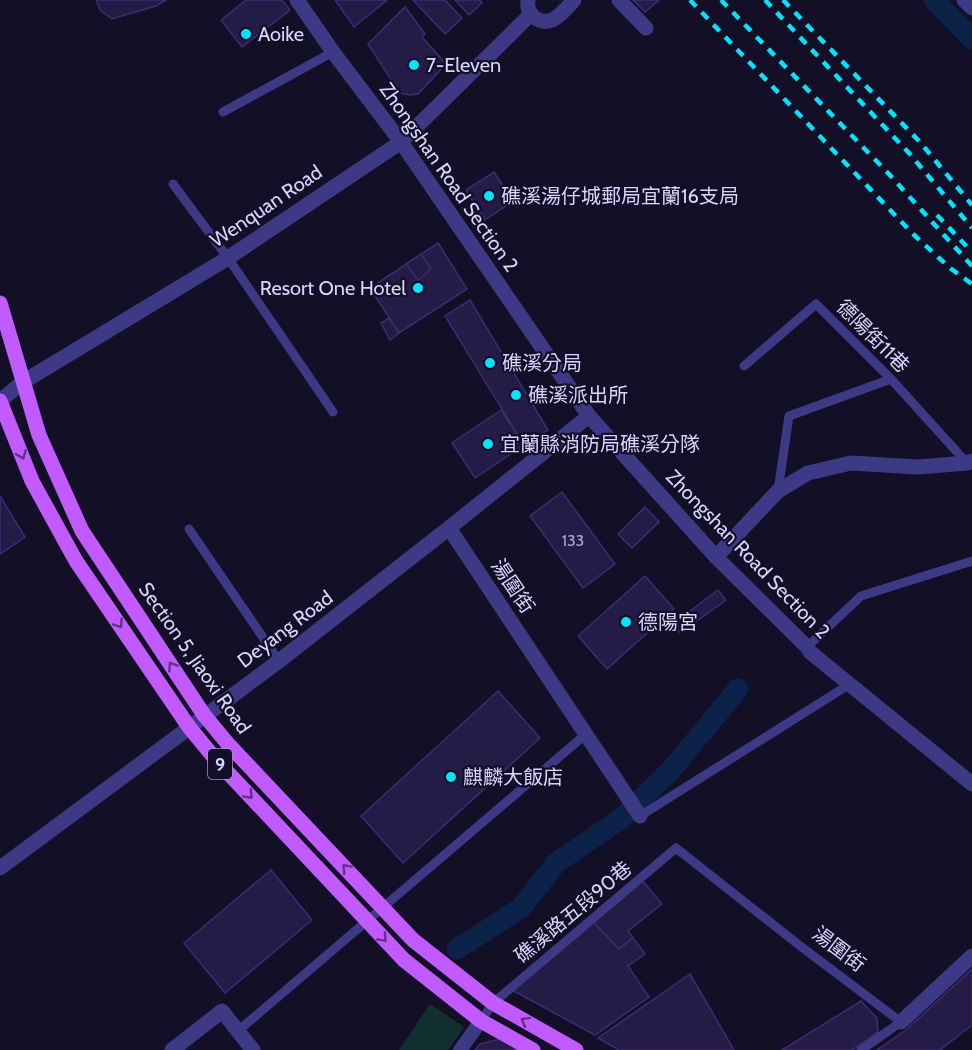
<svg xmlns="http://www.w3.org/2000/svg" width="972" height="1050" font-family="Cabin,'Noto Sans TC',sans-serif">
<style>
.green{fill:#12302f}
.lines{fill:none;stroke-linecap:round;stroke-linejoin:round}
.canal{stroke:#0c2248;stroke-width:21}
.building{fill:#241b47;stroke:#3b2d73;stroke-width:1.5}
.service{stroke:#3d3a85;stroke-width:9}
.pedestrian{stroke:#3d3a85;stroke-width:14}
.minor{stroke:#3d3a85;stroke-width:15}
.tertiary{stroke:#3d3a85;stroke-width:15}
.primary{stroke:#c25bff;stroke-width:15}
.rail{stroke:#00e5ff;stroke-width:4.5;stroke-dasharray:9 8;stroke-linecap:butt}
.oneway{stroke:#623188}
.poi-dot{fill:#00e5ff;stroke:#130f26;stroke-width:2}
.labels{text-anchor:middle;stroke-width:4.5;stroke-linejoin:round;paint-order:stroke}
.number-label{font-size:16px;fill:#aca6d1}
.shield{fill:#130f26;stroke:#9e99be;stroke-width:1.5}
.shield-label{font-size:18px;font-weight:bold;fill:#d9d4ff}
.poi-label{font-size:20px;fill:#d9d4ff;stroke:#130f26;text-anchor:start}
.street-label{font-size:20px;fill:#d9d4ff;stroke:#130f26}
</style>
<rect width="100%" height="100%" fill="#130f26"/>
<path class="green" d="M430 1004 464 1027 448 1050H399Z"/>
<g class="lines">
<g class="canal">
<path d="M934 0 972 39"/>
<path d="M457 949 521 908 556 863 622 818 671 770 738 689"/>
</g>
</g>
<g class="building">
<path d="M96 0H166L156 6 112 19 100 10Z"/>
<path d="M246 0H282L290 10 242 47 221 20Z"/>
<path d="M335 0H387L354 27Z"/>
<path d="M413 0H445L462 18 445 34Z"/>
<path d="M455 0H480L482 3 469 15Z"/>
<path d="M633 0H659L645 12Z"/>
<path d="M405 7 425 34 422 37 446 64 418 94 410 95 400 93 368 44Z"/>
<path d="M494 172 513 201 485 220 466 190Z"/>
<path d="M438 243 467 289 399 333 370 288Z"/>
<path d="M421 254 431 269 418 280 406 264Z"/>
<path d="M470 300 548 430 524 445 445 316Z"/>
<path d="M389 318 399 333 390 340 381 323Z"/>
<path d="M501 410 524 445 475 478 452 443Z"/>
<path d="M562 492 615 564 583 588 530 516Z"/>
<path d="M0 496 25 537 0 554Z"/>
<path d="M645 507 659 522 632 548 618 534Z"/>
<path d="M645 576 674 609 607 669 578 636Z"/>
<path d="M718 590 726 600 680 633 673 624Z"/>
<path d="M498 691 540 738 403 863 361 816Z"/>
<path d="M271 870 312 920 225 993 184 943Z"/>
<path d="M641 879 662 904 628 931 633 938 619 949 593 922Z"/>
<path d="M593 922 619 949 633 938 645 954 628 966 649 997 595 1035 512 990Z"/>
<path d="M972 969V1025L940 1050H877L906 1030Z"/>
<path d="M690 974 734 1050H619L598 1038Z"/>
<path d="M861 1001 877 1018 878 1032 852 1050H782Z"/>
<path d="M500 1039 519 1050H475L480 1044Z"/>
</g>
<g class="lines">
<g class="service">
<path d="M223 112 333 52"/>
<path d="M173 184 228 258 333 412"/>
<path d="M744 366 816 304 891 379 967 463"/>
<path d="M778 491 789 416 891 379"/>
<path d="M189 529 279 661"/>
<path d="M807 647 861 596 972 561"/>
<path d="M640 816 850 684"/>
<path d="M481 1021 493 1003 676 848 799 945 901 1022 861 1050"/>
<path d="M238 1031 586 734"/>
</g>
<path class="pedestrian" d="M460 1050 481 1021"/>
<g class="minor">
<path d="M297 0 333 52 401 142 589 416 716 557 807 647 810 652 972 784"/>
<path d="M528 0C527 7 529 13 534 17 550 30 564 11 574 0"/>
<path d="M619 0 646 28"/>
<path d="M964 0 972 8"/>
<path d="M0 401 23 382 228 258 401 142 531 14"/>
<path d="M449 528 640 816"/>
<path d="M716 557 778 491 808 473 851 463 918 467 967 463 972 461"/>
<path d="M901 1022 972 956"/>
<path d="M172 1050 222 1011 253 1050"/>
</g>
<path class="tertiary" d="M0 868 279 661 449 528 589 416"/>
<g class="primary">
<path d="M0 303 39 435 82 531 204 715 228 744 413 940 493 1003 576 1050"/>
<path d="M0 401 32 481 76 561 189 727 217 761 404 960 481 1021 533 1050"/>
</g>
<g class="rail">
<path d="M690 0 913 234 950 268 972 284"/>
<path d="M721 0 888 173 972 266"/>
<path d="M765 0 909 153 972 228"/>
<path d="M783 0 920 142 972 205"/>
<path d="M937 215 972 252"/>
</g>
</g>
<defs><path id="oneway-chevron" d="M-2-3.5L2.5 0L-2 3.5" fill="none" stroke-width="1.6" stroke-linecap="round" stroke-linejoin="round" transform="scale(1.5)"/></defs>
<g class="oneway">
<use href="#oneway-chevron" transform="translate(22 455) rotate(68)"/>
<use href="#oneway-chevron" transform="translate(119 624) rotate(56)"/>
<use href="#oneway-chevron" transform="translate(172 666) rotate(-124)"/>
<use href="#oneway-chevron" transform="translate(249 795) rotate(47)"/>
<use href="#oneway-chevron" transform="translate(346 868) rotate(-133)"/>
<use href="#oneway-chevron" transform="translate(383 938) rotate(47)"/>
<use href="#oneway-chevron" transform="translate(525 1021) rotate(-151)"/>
</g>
<g class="poi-dot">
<circle cx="246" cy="34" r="6"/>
<circle cx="414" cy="65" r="6"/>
<circle cx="489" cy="196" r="6"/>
<circle cx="418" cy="288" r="6"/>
<circle cx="490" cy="363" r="6"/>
<circle cx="516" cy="395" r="6"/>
<circle cx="488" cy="444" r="6"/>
<circle cx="626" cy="622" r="6"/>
<circle cx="451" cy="777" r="6"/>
</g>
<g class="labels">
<g class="number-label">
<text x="573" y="546">133</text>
</g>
<rect class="shield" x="208" y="749" width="24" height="30" rx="4.5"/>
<g class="shield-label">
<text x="220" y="770">9</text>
</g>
<g class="poi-label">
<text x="258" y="41">Aoike</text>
<text x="426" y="72">7-Eleven</text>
<text x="501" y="203">礁溪湯仔城郵局宜蘭16支局</text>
<text x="406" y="295" text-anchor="end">Resort One Hotel</text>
<text x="502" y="370">礁溪分局</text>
<text x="528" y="402">礁溪派出所</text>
<text x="500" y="451">宜蘭縣消防局礁溪分隊</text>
<text x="638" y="629">德陽宮</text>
<text x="463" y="784">麒麟大飯店</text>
</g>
<g class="street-label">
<text transform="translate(449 177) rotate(55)" y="7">Zhongshan Road Section 2</text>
<text transform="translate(266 206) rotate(-34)" y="7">Wenquan Road</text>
<text transform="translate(873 336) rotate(45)" y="7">德陽街11巷</text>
<text transform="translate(748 554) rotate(46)" y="7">Zhongshan Road Section 2</text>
<text transform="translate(513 586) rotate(56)" y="7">湯圍街</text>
<text transform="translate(285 629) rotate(-37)" y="7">Deyang Road</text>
<text transform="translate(195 658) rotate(55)" y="7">Section 5, Jiaoxi Road</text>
<text transform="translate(573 912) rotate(-40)" y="7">礁溪路五段90巷</text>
<text transform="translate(839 949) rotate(37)" y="7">湯圍街</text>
</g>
</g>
</svg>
